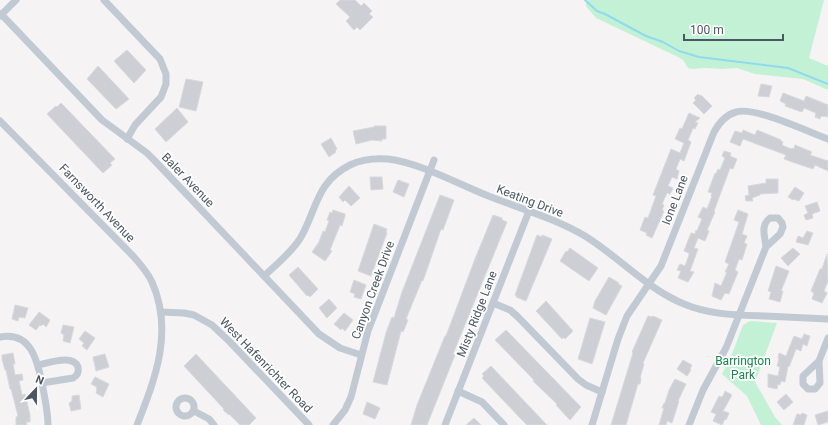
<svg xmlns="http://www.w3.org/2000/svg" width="828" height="425" font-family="Roboto,sans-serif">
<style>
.green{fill:#c3f1d5}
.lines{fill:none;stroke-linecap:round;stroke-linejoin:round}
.stream{stroke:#90daee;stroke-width:2}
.building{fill:#cdcfd5;stroke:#d7d9de}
.minor{stroke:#c1cad2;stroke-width:7}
.labels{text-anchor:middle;stroke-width:3.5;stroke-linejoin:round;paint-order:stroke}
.street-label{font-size:12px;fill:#4a5661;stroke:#fff}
.park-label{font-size:12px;fill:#17864f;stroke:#fff}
</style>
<rect width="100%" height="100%" fill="#f5f3f3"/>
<g class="green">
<path d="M588 0H824L809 58 828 66V90L803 79 755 74 737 68 722 69 706 68 692 69 688 68 683 60 678 57 596 18 586 6V3Z"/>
<path d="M750 321 777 323 755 382 775 417 782 425H761L747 396 722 374 732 354 743 325Z"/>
</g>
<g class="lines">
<path class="stream" d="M585 0 597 11 605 14 646 36 663 42 679 51 699 57 788 68 828 84"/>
</g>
<g class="building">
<path d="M340 0H355L361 6 364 3 372 11 369 14 373 17 360 30 357 27 354 30 346 21 350 17 336 4Z"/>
<path d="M127 50 146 70 134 83 114 61Z"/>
<path d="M98 66 129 99 116 109 87 79Z"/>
<path d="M186 79 203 82 196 111 179 107Z"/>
<path d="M761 84 772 86 769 97 758 96Z"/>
<path d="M783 93 804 101 806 96 828 105V117L821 116 820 119 815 117 816 113 804 108 802 112 785 106 786 104 780 101Z"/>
<path d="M698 94 700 96 701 95 712 106 704 114 693 103 696 100 694 98Z"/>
<path d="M61 103 115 159 110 163 112 165 103 173 47 114 56 106 57 107Z"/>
<path d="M177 108 188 122 166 142 155 129Z"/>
<path d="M689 113 700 118 695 122 698 123 695 129 693 128 688 140 691 142 684 161 680 159 676 169 679 171 677 179 672 177 668 186 673 188 670 194 667 193 662 204 664 205 662 210 664 211 652 238 646 235 647 233 640 230 645 217 648 218 656 196 653 195 671 149 680 153 684 143 675 139 680 128 682 129Z"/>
<path d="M374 126H386V139H382V141L372 140 356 144 353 131 374 127Z"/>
<path d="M743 130 755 135 757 130 767 134 781 140V141L783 142 782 145 791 149 792 148 794 149 795 145 812 152 810 155 828 161V171L815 165 813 169 795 163 784 159 786 155 743 139 740 146 730 142 735 131 742 133Z"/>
<path d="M331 138 337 149 335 151 336 152 329 157 321 144Z"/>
<path d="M724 151 731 153 730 156 737 159 733 169 730 168 714 211 715 212 707 230 709 231 705 241 698 238 694 248 698 249 690 271 694 272 688 282 678 278 681 271 677 270 680 264 685 266 689 255V253L684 251 691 233 695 234 696 230 697 231 702 219 698 217 703 207 707 209 712 196H711L712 193 708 192 715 173 716 174 718 169 720 170 725 158 722 156Z"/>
<path d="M370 177H382L383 189 371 190Z"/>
<path d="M766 179H778V193L760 194V195L752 198 753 201H746L745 196 749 195 748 186 766 183Z"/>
<path d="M398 180 409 184 404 197 393 192Z"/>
<path d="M349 186 360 198 351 206 345 200 343 202 339 197Z"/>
<path d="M795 187 804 193 799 201 793 199V200L788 197Z"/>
<path d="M440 195 454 200 443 230 441 229 423 281 422 280 406 319 408 320 403 332 401 331 387 385 373 382 386 333 392 317 394 318 402 292Z"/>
<path d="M817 202 820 211 812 214 813 218 806 220 804 215 808 213 805 206Z"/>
<path d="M333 210 345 214V216L342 226 340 225 330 250 332 251 325 261 312 252 319 242 323 231 325 232 329 221 327 220 330 212 332 213Z"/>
<path d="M738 210 748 214 742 234 747 236 744 243 747 244 742 260 739 259 735 270 738 272 729 294 725 293 721 300 712 296 715 283 721 286 727 272H725L729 264 725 262 739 222 734 220Z"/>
<path d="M493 215 502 218V220L507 222 453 354 455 355 427 425H411L417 405 445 336H446L475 259Z"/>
<path d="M374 224 387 229 386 232 387 233 371 276 358 271Z"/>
<path d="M807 231 813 233 808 245 796 242 798 236 803 238Z"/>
<path d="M537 235 542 237V235L552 239 526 301 516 297 517 296 515 295Z"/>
<path d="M570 248 598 268 589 281 560 261 566 251 567 252Z"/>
<path d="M793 248 800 254 788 266 781 258Z"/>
<path d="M827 254 828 281 824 291 827 293 822 303 812 299 814 293 811 291 820 269H822Z"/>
<path d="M776 266 789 271 781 291H783L780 302 769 299 771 292 768 291Z"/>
<path d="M298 267 318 289 310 297 308 295 307 296 289 275Z"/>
<path d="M609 277 619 283 618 284 622 286 606 315 593 308 595 301Z"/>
<path d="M354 280 366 285 361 299 354 297 355 294 350 292Z"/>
<path d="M329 299 337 308 327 318 319 308Z"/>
<path d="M546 301 573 331 565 339 563 337 562 339 536 311Z"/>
<path d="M15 305 28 308 25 318 19 317 18 321 12 319Z"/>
<path d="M39 312 50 320 46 327 43 324 41 326 40 325 36 330 29 325Z"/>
<path d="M344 313 353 320 345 331 342 328 341 330 334 324Z"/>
<path d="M648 316 652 317 653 316 662 320 643 363 644 364 640 378H641L640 384H638L626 425H611L633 353 632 352Z"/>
<path d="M590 318 605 322 592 364 578 359Z"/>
<path d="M63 325 74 327 70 343 63 341 64 335 61 333Z"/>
<path d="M506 330 581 407 570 420 556 405 557 404 533 381 534 380 495 340Z"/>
<path d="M85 331 95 338 87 350 82 346 84 343 79 339Z"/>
<path d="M804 334 810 336 807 346 803 344 801 351 796 349 789 367 788 366 785 382 781 381 780 385 778 384 777 389 768 387V374L778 376 780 367 777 366 779 359 778 358 779 353 786 356 794 336 802 339Z"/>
<path d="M13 353 15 364H13L15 375 22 374 23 380 19 381 22 395 25 394 30 415V422H26L27 425H16V417L18 416 14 400 11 389H10L6 370H5L2 359V355Z"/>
<path d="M105 354 109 367 96 371 93 357Z"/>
<path d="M196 354 256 418 249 425H240L229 414V415L223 410 224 409 184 366Z"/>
<path d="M683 360 692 365 690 369 691 370 687 376 677 369Z"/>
<path d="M491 366 527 404 547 425H527L522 420 482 378 484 376 482 374Z"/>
<path d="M95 377 109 384 103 397 96 393 97 390 96 389 97 387 91 384Z"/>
<path d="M675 379 686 384 678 401H679L672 423 667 421 666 425H659L664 408H662L664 403H665L669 390Z"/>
<path d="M725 391 732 395 723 411 729 413 726 420 725 419 722 425 713 421 716 414 711 412 719 396 721 397 723 396Z"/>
<path d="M786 394 793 402 784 410 777 402Z"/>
<path d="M79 395 81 409 71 411 69 403 72 401V396Z"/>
<path d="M367 402 380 408 375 419 363 414Z"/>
<path d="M828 411V422L818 425 815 415Z"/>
<path d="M802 413 807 415 804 425H793L797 414 801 415Z"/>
<path d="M474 418 481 425H466Z"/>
</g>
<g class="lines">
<g class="minor">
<path d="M104 0 160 59 166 74V84L161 97 135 125 127 139"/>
<path d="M1 14 102 120 147 153 155 161 319 334 340 348 361 355"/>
<path d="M0 16 16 0"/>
<path d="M0 121 134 257C141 265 148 273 152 282 174 332 155 379 137 425"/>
<path d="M264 276C276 265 293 251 301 237 317 209 316 182 350 165 362 159 375 158 388 159 421 163 460 185 491 197 522 209 556 219 585 236 619 257 647 289 684 304 710 315 737 315 765 316 786 317 807 318 828 319"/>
<path d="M493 303 510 310 517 316 578 379 586 385 602 392"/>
<path d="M161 312 184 313 194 315 212 325 230 342 309 425"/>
<path d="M0 337C33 331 38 364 43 388 45 400 48 412 48 425"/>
<path d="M819 361 803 376V384L808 389H815L820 383 819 361 828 338"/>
<path d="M38 365C49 363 73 354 78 367 79 372 77 376 73 378L42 383"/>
<path d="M458 391 482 402 504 425"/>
<circle cx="185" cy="407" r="9"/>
<path d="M194 411 209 419 214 425"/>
<path d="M333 425 345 410 351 397 368 331 434 160"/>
<path d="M445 425 529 211"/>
<path d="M592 425 618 339 627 316 661 266 714 132C719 123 725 115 736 112 755 106 808 132 828 139"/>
<path d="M689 425 703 390 726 348 766 247 780 234 783 227 782 223 778 218H770C760 225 765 237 766 247"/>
</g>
</g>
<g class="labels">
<g class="street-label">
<text transform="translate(188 180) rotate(46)" y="4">Baler Avenue</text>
<text transform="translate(675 200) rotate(-69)" y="4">Ione Lane</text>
<text transform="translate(530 201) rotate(21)" y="4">Keating Drive</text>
<text transform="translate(97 203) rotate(46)" y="4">Farnsworth Avenue</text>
<text transform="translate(373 290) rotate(-70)" y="4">Canyon Creek Drive</text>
<text transform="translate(477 314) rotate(-69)" y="4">Misty Ridge Lane</text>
<text transform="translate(266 365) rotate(46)" y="4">West Hafenrichter Road</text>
</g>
<g class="park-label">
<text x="743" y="365">Barrington<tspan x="743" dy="14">Park</tspan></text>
</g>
</g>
<g transform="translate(36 389) rotate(22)" stroke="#ffffff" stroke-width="3" paint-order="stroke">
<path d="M0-3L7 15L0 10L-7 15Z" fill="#4a5661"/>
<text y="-6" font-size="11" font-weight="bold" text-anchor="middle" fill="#4a5661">N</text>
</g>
<path d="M684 34v6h99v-6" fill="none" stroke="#4a5661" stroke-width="2"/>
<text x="690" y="34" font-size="12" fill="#4a5661" stroke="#ffffff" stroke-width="3" paint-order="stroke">100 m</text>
</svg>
